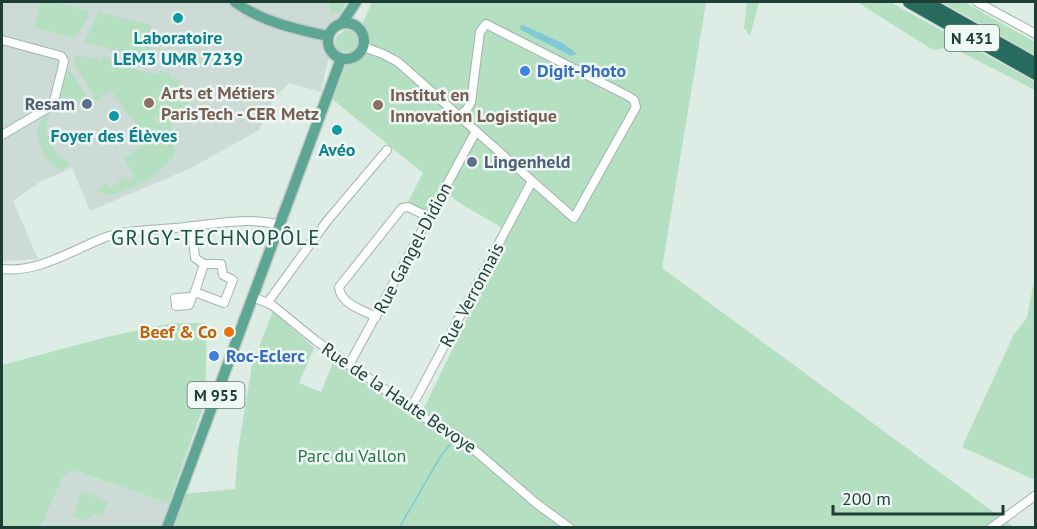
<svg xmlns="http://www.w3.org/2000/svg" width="1037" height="529" font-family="'PT Sans',sans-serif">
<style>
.built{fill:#ccdbd5}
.green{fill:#b5dfc1}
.water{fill:#80c9d7}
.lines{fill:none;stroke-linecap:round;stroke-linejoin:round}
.stream{stroke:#80c9d7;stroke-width:1.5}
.minor-casing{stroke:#a1b4ad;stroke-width:10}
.major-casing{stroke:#c0c9c6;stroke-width:13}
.highway-casing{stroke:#c0c9c6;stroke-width:14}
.minor{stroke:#fff;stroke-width:8}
.major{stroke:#5ea694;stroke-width:10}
.highway{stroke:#276c5e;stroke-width:12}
.culture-dot{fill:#0f9aa8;stroke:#eff8f4;stroke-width:2}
.shop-dot{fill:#3f7fe0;stroke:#eff8f4;stroke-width:2}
.education-dot{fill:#8d6e63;stroke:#eff8f4;stroke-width:2}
.service-dot{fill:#5c6f8a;stroke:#eff8f4;stroke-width:2}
.food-dot{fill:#e8710a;stroke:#eff8f4;stroke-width:2}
.labels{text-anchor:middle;stroke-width:5;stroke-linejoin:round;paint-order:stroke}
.shield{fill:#eff8f4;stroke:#5d756e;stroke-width:1.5}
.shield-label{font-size:16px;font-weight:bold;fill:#1e3d35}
.culture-label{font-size:18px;font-weight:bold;fill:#0d838f;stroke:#eff8f4}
.shop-label{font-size:18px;font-weight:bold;fill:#366cbe;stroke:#eff8f4;text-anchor:start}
.education-label{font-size:18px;font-weight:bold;fill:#785e54;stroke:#eff8f4;text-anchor:start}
.service-label{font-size:18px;font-weight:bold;fill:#4e5e75;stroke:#eff8f4;text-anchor:end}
.street-label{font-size:18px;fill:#1e3d35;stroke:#eff8f4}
.food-label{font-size:18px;font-weight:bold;fill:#c56008;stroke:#eff8f4;text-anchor:end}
.park-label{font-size:18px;fill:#247845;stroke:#eff8f4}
.quarter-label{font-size:21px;letter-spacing:1.5px;fill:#185144;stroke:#eff8f4}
</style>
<rect width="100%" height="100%" fill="#deece6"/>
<g class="built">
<path d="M2 2H344L333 37 321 92 289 83 274 98 259 130 191 168 90 211 72 168 40 182 13 201 38 259 2 261Z"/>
<path d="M72 471 78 472 173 504 164 527 41 528 63 477Z"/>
</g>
<g class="green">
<path d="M41 2H54L89 11 87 19 75 38 35 27Z"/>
<path d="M329 2H346L342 11 331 13Z"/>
<path d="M372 2H706L662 268 1014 527 171 528 183 494 235 489 238 450 252 365 273 311 314 348 299 383 321 392 334 360 371 387 422 412 509 232 458 202 440 187 426 212 407 204 423 173 332 99 351 53 339 51 335 44 336 37 345 30 352 31 357 36Z"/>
<path d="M747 2H759L750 36 744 28Z"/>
<path d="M857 2H890L1035 82V90L951 47 933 50Z"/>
<path d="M942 2H964L1035 42V55Z"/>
<path d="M99 12 150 25 154 37 148 59 84 42Z"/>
<path d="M77 54 102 61 103 56 111 58 110 63 158 75 160 71 171 74 170 78 180 80 177 91 196 97V99L163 119 157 116 154 119 159 125 170 117 175 153C168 170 132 190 114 194 109 195 104 194 100 193L97 189 105 184 110 188 126 177 129 182 135 178 124 158 162 135 158 129 144 138 130 114 127 115 112 91 104 96 103 92 102 98 96 101 74 62Z"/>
<path d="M69 68 86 96 56 115 54 110Z"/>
<path d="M46 114 50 116C39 132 56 156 70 164L68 167 60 170C42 160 28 130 46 114Z"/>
<path d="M1035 276V480L962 447 1014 334 1027 318Z"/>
<path d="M172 323H207L205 402 169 503 79 472 72 471 63 477 41 527H2V365L107 337Z"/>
<path d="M84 492 108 502 102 515H93L86 521 73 516 81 494Z"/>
</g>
<path class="water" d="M523 25 562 43 575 52 576 54 571 56 521 30 520 26Z"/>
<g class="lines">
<path class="stream" d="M399 528 442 454 455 439"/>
<defs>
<g id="minor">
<path d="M977 2 1036 34"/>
<path d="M2 40 61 56 64 61 53 105 2 135"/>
<path d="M364 47 383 54 398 62 574 218 636 107 634 100 628 96 486 24 480 32 471 102 467 109 460 116"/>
<path d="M192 226 195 258 204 264H221L223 275 233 280 224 303 195 292 204 264"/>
<path d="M2 269C39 273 72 250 106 237 128 230 152 230 175 228 209 225 247 216 281 225"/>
<path d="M192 297 189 305 176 306 175 298 192 297 195 292"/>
<path d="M253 297 272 305 315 340 425 418 443 430 457 435 537 504 570 528"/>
<path d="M268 302 327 221 387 150"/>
<path d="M376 317C363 310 340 304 339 287L402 208 408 207 429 217"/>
<path d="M349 365 476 131"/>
<path d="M411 408 532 181"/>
<path d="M991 528 1036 495"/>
</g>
<g id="major">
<path d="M235 2C262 22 296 29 328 36"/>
<circle cx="346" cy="41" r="18"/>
<path d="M342 23 356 2"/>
<path d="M167 528 341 59"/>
</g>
<g id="highway">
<path d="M909 2 1036 74"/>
<path d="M926 2 1036 64"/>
</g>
</defs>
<use href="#minor" class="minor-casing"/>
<use href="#major" class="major-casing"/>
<use href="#highway" class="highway-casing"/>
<use href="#minor" class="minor"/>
<use href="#major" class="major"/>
<use href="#highway" class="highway"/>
</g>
<g class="culture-dot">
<circle cx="178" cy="18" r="6"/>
<circle cx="114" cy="116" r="6"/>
<circle cx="337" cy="130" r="6"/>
</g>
<g class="shop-dot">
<circle cx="525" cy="71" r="6"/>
<circle cx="214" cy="356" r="6"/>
</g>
<g class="education-dot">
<circle cx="149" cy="103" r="6"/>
<circle cx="378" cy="105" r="6"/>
</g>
<g class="service-dot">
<circle cx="87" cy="104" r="6"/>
<circle cx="472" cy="162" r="6"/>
</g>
<circle class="food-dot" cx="229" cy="332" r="6"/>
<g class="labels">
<g class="shield">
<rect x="945" y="25" width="54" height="26" rx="4.5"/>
<rect x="187.5" y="382" width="57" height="26" rx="4.5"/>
</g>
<g class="shield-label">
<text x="972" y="44">N 431</text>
<text x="216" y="401">M 955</text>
</g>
<g class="culture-label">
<text x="178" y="44">Laboratoire<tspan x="178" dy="21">LEM3 UMR 7239</tspan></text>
<text x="114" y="142">Foyer des Élèves</text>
<text x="337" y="156">Avéo</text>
</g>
<g class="shop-label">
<text x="537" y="77">Digit-Photo</text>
<text x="226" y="362">Roc-Eclerc</text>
</g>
<g class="education-label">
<text x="161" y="99">Arts et Métiers<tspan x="161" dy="21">ParisTech - CER Metz</tspan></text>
<text x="390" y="101">Institut en<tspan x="390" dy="21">Innovation Logistique</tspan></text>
</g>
<g class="service-label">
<text x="75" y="110">Resam</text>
<text x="484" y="168" text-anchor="start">Lingenheld</text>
</g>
<g class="street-label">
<text transform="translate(413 248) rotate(-62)" y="6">Rue Gangel-Didion</text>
<text transform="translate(472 295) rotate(-62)" y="6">Rue Verronnais</text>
<text transform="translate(399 398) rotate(34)" y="6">Rue de la Haute Bevoye</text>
</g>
<g class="food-label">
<text x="217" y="338">Beef &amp; Co</text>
</g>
<g class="park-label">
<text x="352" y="462">Parc du Vallon</text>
</g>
<g class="quarter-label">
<text x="216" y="245">GRIGY-TECHNOPÔLE</text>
</g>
</g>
<rect width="1037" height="529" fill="none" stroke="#1e3d35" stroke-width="6"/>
<path d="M833 505v9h170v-9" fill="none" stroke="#1e3d35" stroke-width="3"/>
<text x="842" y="505" font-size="18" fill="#1e3d35" stroke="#eff8f4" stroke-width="4.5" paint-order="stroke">200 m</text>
</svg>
